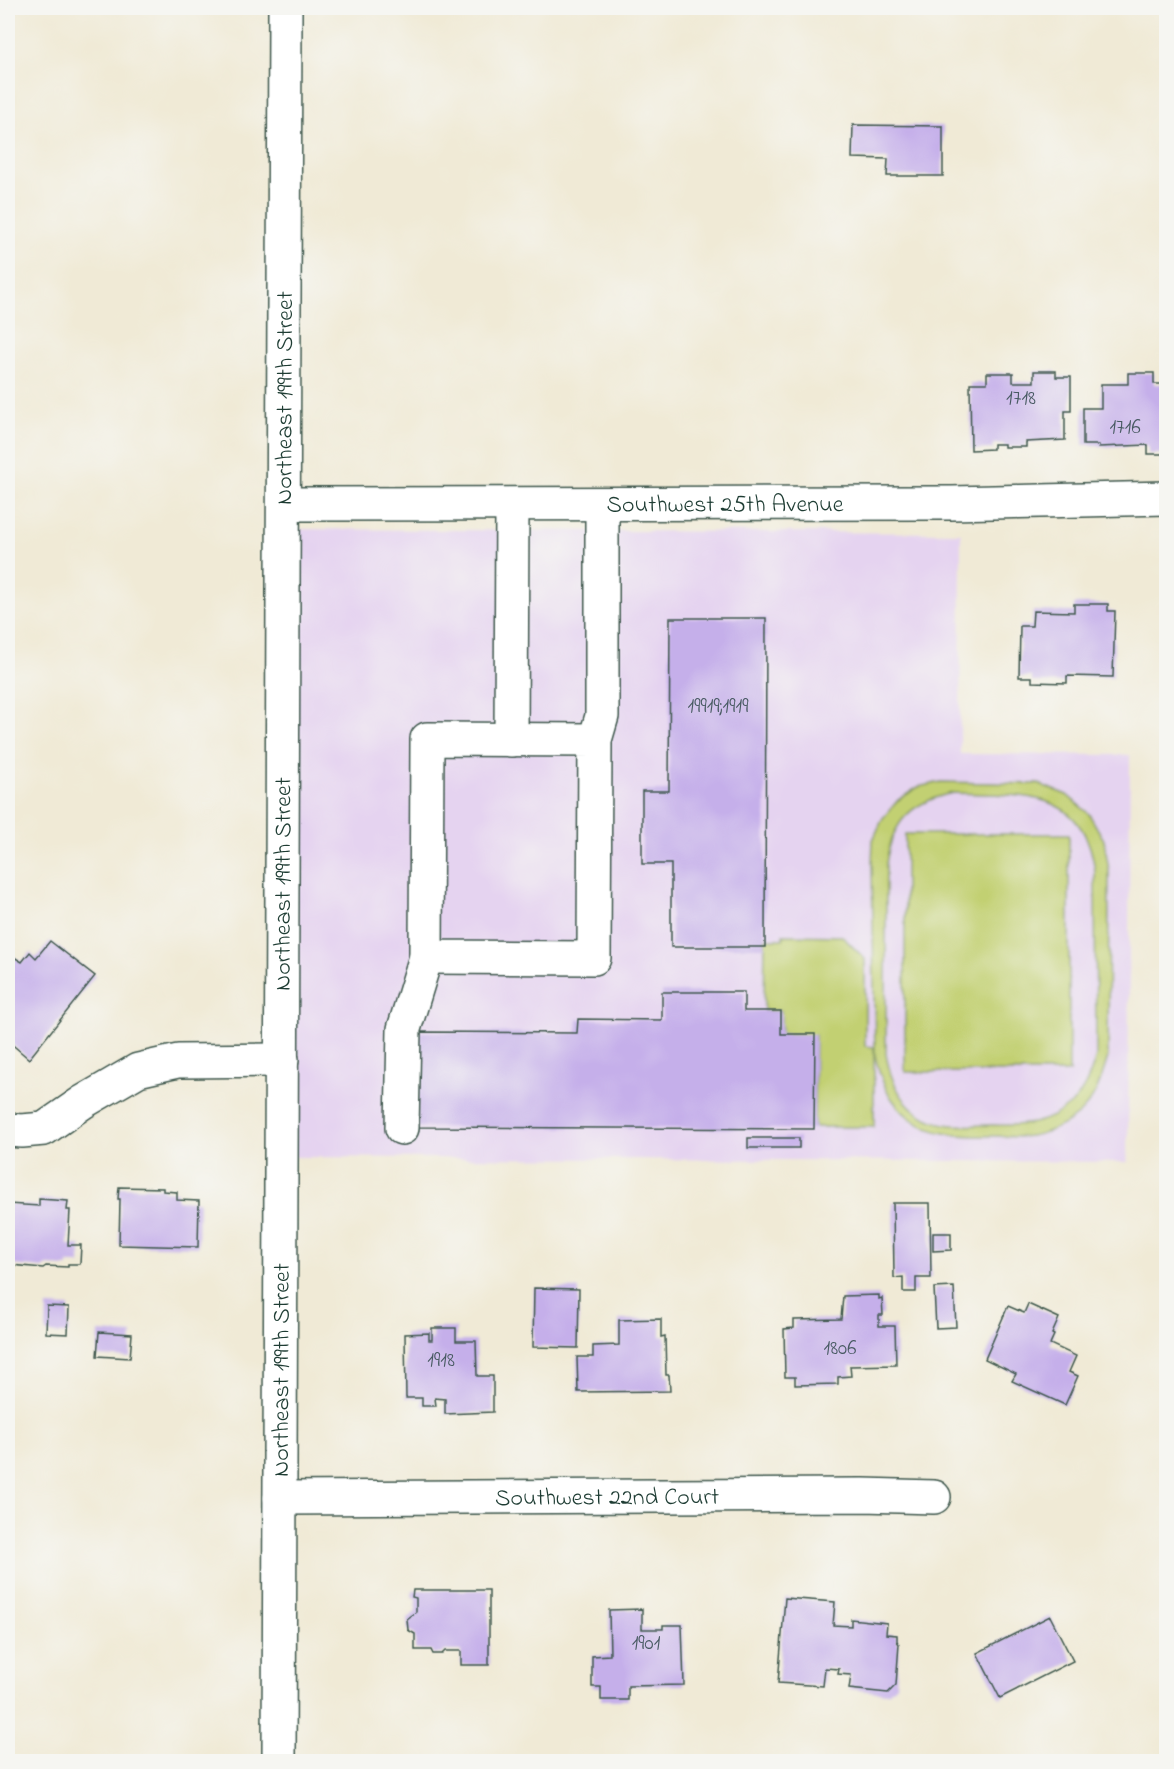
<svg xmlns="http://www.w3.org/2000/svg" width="1174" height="1769" font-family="'Indie Flower',sans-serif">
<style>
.built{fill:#e5d3f0}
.green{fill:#c2d072;stroke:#708653;stroke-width:1.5;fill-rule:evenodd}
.building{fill:#c5afea}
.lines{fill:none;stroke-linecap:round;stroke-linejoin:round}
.minor-casing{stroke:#3e574c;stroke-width:36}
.major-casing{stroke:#3e574c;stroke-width:36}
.minor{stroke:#fff;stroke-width:33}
.major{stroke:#fff;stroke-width:33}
.labels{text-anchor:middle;stroke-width:6;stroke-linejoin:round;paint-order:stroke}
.number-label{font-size:21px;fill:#485a62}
.street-label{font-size:24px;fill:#1f3d34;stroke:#f6f6f2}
</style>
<rect width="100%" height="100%" fill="#f6f6f2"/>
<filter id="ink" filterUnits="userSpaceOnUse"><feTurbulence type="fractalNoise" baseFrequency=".0167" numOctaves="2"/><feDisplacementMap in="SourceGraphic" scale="12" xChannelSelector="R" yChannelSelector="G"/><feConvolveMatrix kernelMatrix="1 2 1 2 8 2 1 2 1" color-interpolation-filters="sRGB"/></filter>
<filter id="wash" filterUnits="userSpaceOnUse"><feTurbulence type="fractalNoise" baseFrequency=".008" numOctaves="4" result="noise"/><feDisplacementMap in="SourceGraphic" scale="24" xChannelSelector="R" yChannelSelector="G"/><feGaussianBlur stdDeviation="1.35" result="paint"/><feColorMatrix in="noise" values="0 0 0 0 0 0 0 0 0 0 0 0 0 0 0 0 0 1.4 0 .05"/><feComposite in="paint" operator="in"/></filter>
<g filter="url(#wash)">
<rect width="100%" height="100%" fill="#f0ead6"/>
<path class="built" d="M297 529 961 533 960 754 1130 755 1128 1162 293 1157Z"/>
<g class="green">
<path d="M941 782 1039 784 1067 795 1089 814 1104 840 1109 870 1108 1057C1102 1077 1097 1095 1083 1110 1069 1124 1049 1133 1030 1136 1020 1138 1008 1136 998 1136 968 1136 935 1138 910 1118 889 1102 881 1081 875 1056L872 864 873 840 883 818 898 800 918 787ZM953 793C1020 796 1085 786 1095 871L1096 1056C1091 1073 1085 1092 1071 1104 1046 1125 1024 1126 993 1125 980 1125 965 1126 952 1125 911 1121 892 1090 886 1054V864C892 821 911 802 953 793Z"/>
<rect x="905" y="834" width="164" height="238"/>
<path d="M783 935 842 936 865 959V1046L874 1047V1127H814L815 1035 781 1034V1011H764L765 939H783Z"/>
</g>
<g id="blocks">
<g class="building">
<path d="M853 125 943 126V176H887L888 159 852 158Z"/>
<path d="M1034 371H1056V377H1071V411H1065V440L1026 442V447H1004V444H993V449L971 450 970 383H987V373H1013V382H1034Z"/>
<path d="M1128 373H1154V384H1166V454H1148V445L1099 447V445H1083V408H1101V384H1128Z"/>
<path d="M1074 604H1108V611H1115L1113 677 1067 676V683L1032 682V677H1019L1020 626H1032L1033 611 1074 612Z"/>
<path d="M670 618H766L765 947H671V864H642V791H669Z"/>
<path d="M50 941 95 976 29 1059 8 1041V966L14 957 22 962 30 952 36 958Z"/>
<path d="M662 992H744V1011H781V1034H815L814 1129 418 1127V1032L577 1033 578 1019 662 1020Z"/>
<rect x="748" y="1138" width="51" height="10"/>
<path d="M119 1187 163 1188V1191L177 1192V1200L199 1201 198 1247 119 1245 120 1199H118Z"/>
<path d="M39 1199 68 1201 67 1210H70L68 1245H81L80 1264H68V1267L46 1266 43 1268 11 1265V1257H8V1249H11V1245H8V1204L39 1206Z"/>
<path d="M893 1203H930L931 1278H916V1292H903V1277L894 1278Z"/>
<path d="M933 1233H951V1250L933 1251Z"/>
<path d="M954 1287 956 1327 936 1328 934 1288Z"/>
<path d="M534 1288 579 1289 578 1348 533 1347Z"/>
<path d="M879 1295V1299L882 1298 883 1315H879V1326H895L896 1365 850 1366 851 1376 838 1377V1384L795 1385V1377H785L784 1329 794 1328V1320L841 1319 843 1296Z"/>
<path d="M1028 1304 1059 1318 1052 1334 1054 1335 1050 1344 1076 1356 1069 1372 1078 1376 1065 1405 1012 1381 1016 1374 985 1359 1008 1306 1024 1313Z"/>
<path d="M47 1306 69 1307 68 1334 46 1333Z"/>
<path d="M661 1319V1337L665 1336 666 1375H669L670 1391 578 1392 577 1357H593V1346L619 1345V1320Z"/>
<path d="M432 1328H456V1341H476L477 1376H493V1412L445 1414V1399L435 1398 436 1406H422V1398H406L405 1334 429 1333V1340H432Z"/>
<path d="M99 1332 132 1334 130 1358 97 1356Z"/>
<path d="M413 1590H489V1665H461V1651H445L442 1654H433L431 1650H415V1634L408 1630 407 1619 416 1612V1598L412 1597Z"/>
<path d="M785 1598 835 1602 833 1625 851 1626V1619L887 1623 886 1634 897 1635V1641L899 1644 896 1685 888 1693 849 1689 851 1675 838 1674 839 1669 825 1668 823 1686 778 1683Z"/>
<path d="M642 1609V1629H663V1625H682L684 1685 628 1686V1700H601V1687H592V1656L610 1655 609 1610Z"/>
<path d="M1050 1616 1073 1661 1000 1698 977 1653Z"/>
</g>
</g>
</g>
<g filter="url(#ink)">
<use href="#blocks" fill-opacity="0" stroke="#3e574c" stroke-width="1.5"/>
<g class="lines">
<defs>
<g id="minor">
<path id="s1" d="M284 504 952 503 1166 498"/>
<path d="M511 740 512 505"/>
<path d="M595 740 427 739 426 957 594 958 595 740 602 716V505"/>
<path d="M402 1128 404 1029 426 957"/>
<path d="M8 1130 22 1131 44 1129 83 1102 138 1070 178 1061 282 1060"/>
<path id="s2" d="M280 1498 863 1495 934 1497"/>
</g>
<g id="major">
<path id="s3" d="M279 1762 285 8"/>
</g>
</defs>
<use href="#minor" class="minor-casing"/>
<use href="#major" class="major-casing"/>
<use href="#minor" class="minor"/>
<use href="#major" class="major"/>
</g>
</g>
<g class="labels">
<g class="number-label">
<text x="1021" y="404">1718</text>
<text x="1125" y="433">1716</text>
<text x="718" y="712">19919;1919</text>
<text x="840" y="1354">1806</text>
<text x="441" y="1366">1918</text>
<text x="646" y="1649">1901</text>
</g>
<g class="street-label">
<text dy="8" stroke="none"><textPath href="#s3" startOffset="1364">Northeast 199th Street</textPath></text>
<text dy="8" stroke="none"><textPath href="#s1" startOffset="441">Southwest 25th Avenue</textPath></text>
<text dy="8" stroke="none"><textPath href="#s3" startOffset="878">Northeast 199th Street</textPath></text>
<text dy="8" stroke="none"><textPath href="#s3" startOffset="392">Northeast 199th Street</textPath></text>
<text dy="8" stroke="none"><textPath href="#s2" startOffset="327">Southwest 22nd Court</textPath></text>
</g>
</g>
<rect width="1174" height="1769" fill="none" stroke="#f6f6f2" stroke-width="30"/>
</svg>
